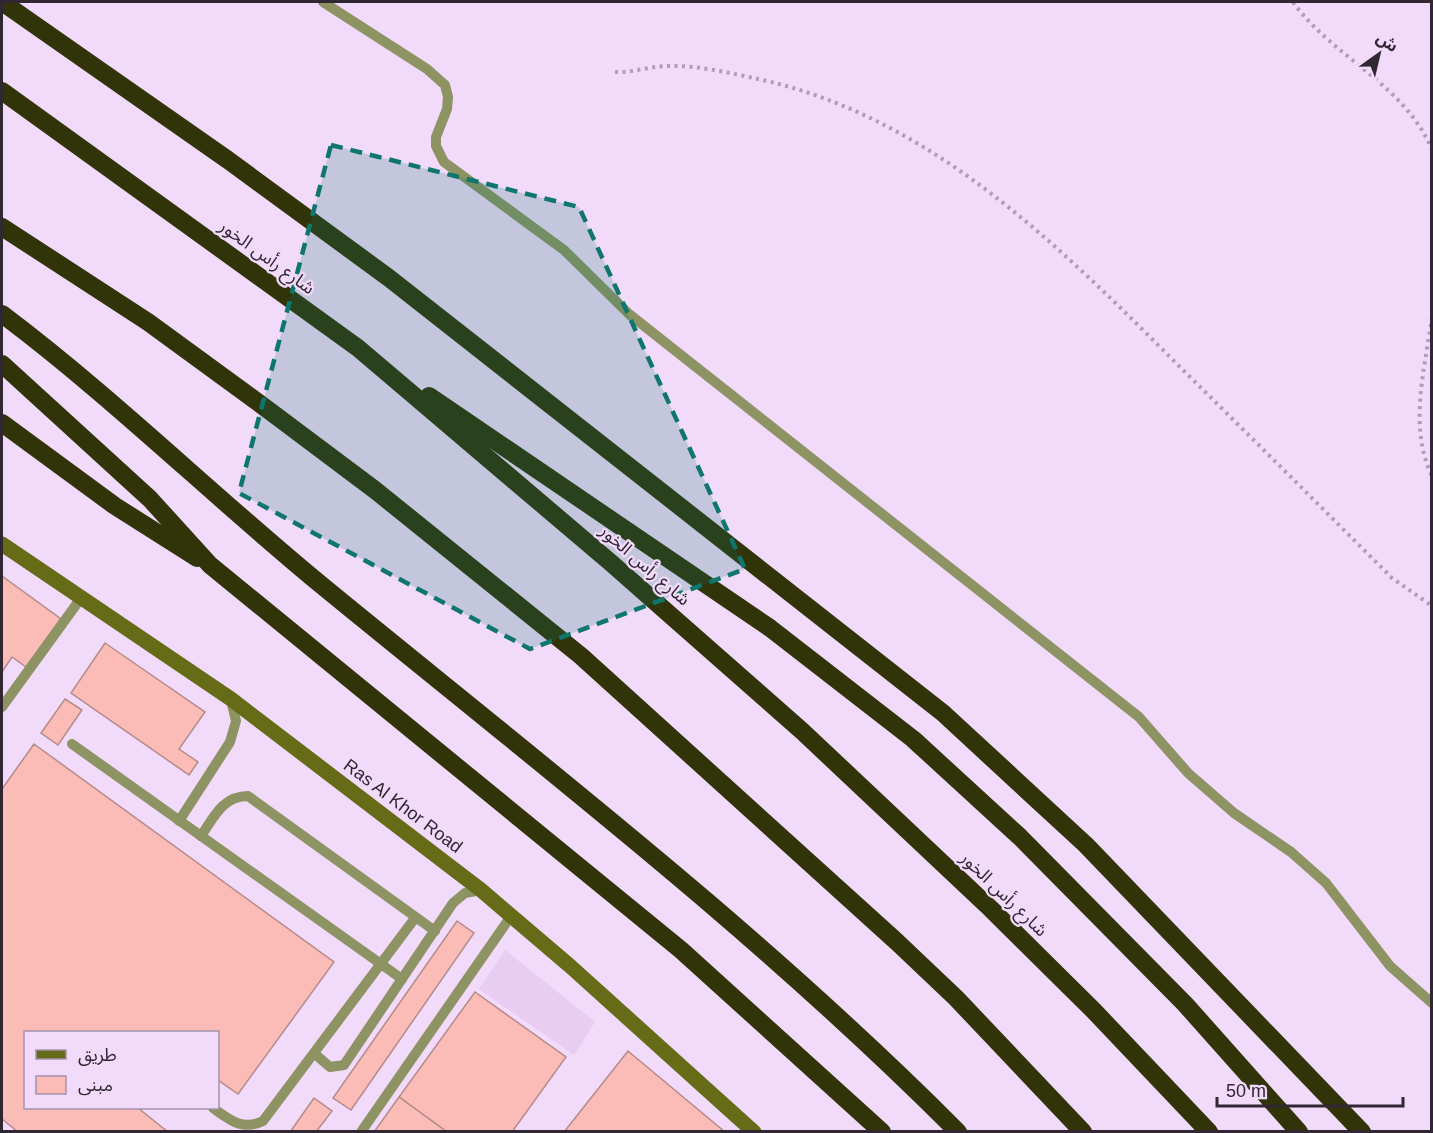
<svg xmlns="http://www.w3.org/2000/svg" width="1433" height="1133" font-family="Arial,'Noto Sans Arabic',sans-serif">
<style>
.built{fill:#e8ccf1}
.building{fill:#fbbbb7;stroke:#b38b89;stroke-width:1.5}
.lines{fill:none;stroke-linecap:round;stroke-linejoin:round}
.path{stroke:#af9cb5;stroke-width:4;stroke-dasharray:3 4.5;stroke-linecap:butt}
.lane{stroke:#8d9362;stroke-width:10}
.secondary{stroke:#656b16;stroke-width:15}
.highway{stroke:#313409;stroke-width:18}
.marked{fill:#0f766e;fill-opacity:0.2;stroke:#0f766e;stroke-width:4.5;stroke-dasharray:12 8;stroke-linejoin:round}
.labels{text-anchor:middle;stroke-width:4.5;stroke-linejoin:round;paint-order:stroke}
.street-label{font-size:18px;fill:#302733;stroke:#f2dafa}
</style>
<rect width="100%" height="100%" fill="#f2dafa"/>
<path class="built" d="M505 950 595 1022 574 1055 479 989Z"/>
<g class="building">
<path d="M2 576 61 619 26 667 12 657 2 672Z"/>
<path d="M105 643 205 712 179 749 198 762 189 775 71 693Z"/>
<path d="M65 699 82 710 58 745 41 733Z"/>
<path d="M34 744 334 962 238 1094 218 1080V1032H26V1108H138L168 1132H18L2 1119V789Z"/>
<path d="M457 921 474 933 351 1110 333 1098Z"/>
<path d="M475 992 566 1057 512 1132H447L399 1097Z"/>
<path d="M628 1051 725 1132H564Z"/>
<path d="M399 1097 447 1132H374Z"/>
<path d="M314 1098 332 1111 316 1132H290Z"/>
</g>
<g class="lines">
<g class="path">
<path d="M1293 2C1333 58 1405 84 1432 150"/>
<path d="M615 72C633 73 650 66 668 66 697 65 730 73 758 79 934 117 1064 251 1186 373 1255 441 1323 509 1392 578L1432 606"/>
<path d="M1432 317C1425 369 1408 426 1432 476"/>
</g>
<g class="lane">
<path d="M323 2 427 69 445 85 448 97 447 109 436 137V146L444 162 564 250 629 314 1139 717 1188 773 1234 813 1291 852 1326 883 1390 966 1432 1003"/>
<path d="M2 707 81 598"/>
<path d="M72 744 402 979"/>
<path d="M179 821 230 742 236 721 231 700"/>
<path d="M201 836C214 817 223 796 248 796L435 931"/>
<path d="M315 1054 330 1067 344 1065 453 903 465 893 481 890"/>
<path d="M213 1108C230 1120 242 1131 263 1121L415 918"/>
<path d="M361 1132 511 916"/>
</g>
<path class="secondary" d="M2 544 231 699 481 890 570 966 754 1132"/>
<g class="highway">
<path d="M2 2 228 160 389 278 943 713 1086 845 1362 1132"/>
<path d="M2 91 358 348 610 562 802 731 991 909 1095 1012 1209 1132"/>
<path d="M2 227 148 322 267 409 375 490 581 656 897 942 956 998 1083 1132"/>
<path d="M2 314C115 399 215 498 325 588 540 764 761 934 958 1132"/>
<path d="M2 364 150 499 210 565 681 950 882 1132"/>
<path d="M429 396 770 628 913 739 1020 837 1185 1004 1299 1132"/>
<path d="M2 423 115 506 197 558"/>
</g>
</g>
<path class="marked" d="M331 145 579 207 745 569 530 649 239 493Z"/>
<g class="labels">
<g class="street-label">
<text transform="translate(267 257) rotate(36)" y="6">شارع رأس الخور</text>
<text transform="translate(645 565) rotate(41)" y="6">شارع رأس الخور</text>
<text transform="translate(403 806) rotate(37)" y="6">Ras Al Khor Road</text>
<text transform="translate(1004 894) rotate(44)" y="6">شارع رأس الخور</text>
</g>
</g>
<rect width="1433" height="1133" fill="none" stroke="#302733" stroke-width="6"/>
<rect x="24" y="1031" width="195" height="78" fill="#f2dafa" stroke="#a492aa" stroke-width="1.5"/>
<rect x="36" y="1050" width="30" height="9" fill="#656b16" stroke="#a492aa" stroke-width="1.5"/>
<text x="78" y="1061" font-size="18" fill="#302733">طريق</text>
<rect x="36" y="1076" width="30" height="18" fill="#fbbbb7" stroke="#a492aa" stroke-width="1.5"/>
<text x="78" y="1091" font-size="18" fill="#302733">مبنى</text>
<g transform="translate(1379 54) rotate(34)" stroke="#f2dafa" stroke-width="4.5" paint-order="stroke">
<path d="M0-4.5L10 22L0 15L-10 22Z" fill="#302733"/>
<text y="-9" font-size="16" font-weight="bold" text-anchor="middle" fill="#302733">ش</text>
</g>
<path d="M1217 1097v9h186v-9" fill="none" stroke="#302733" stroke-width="3"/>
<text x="1226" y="1097" font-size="18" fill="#302733" stroke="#f2dafa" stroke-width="4.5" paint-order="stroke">50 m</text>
</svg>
